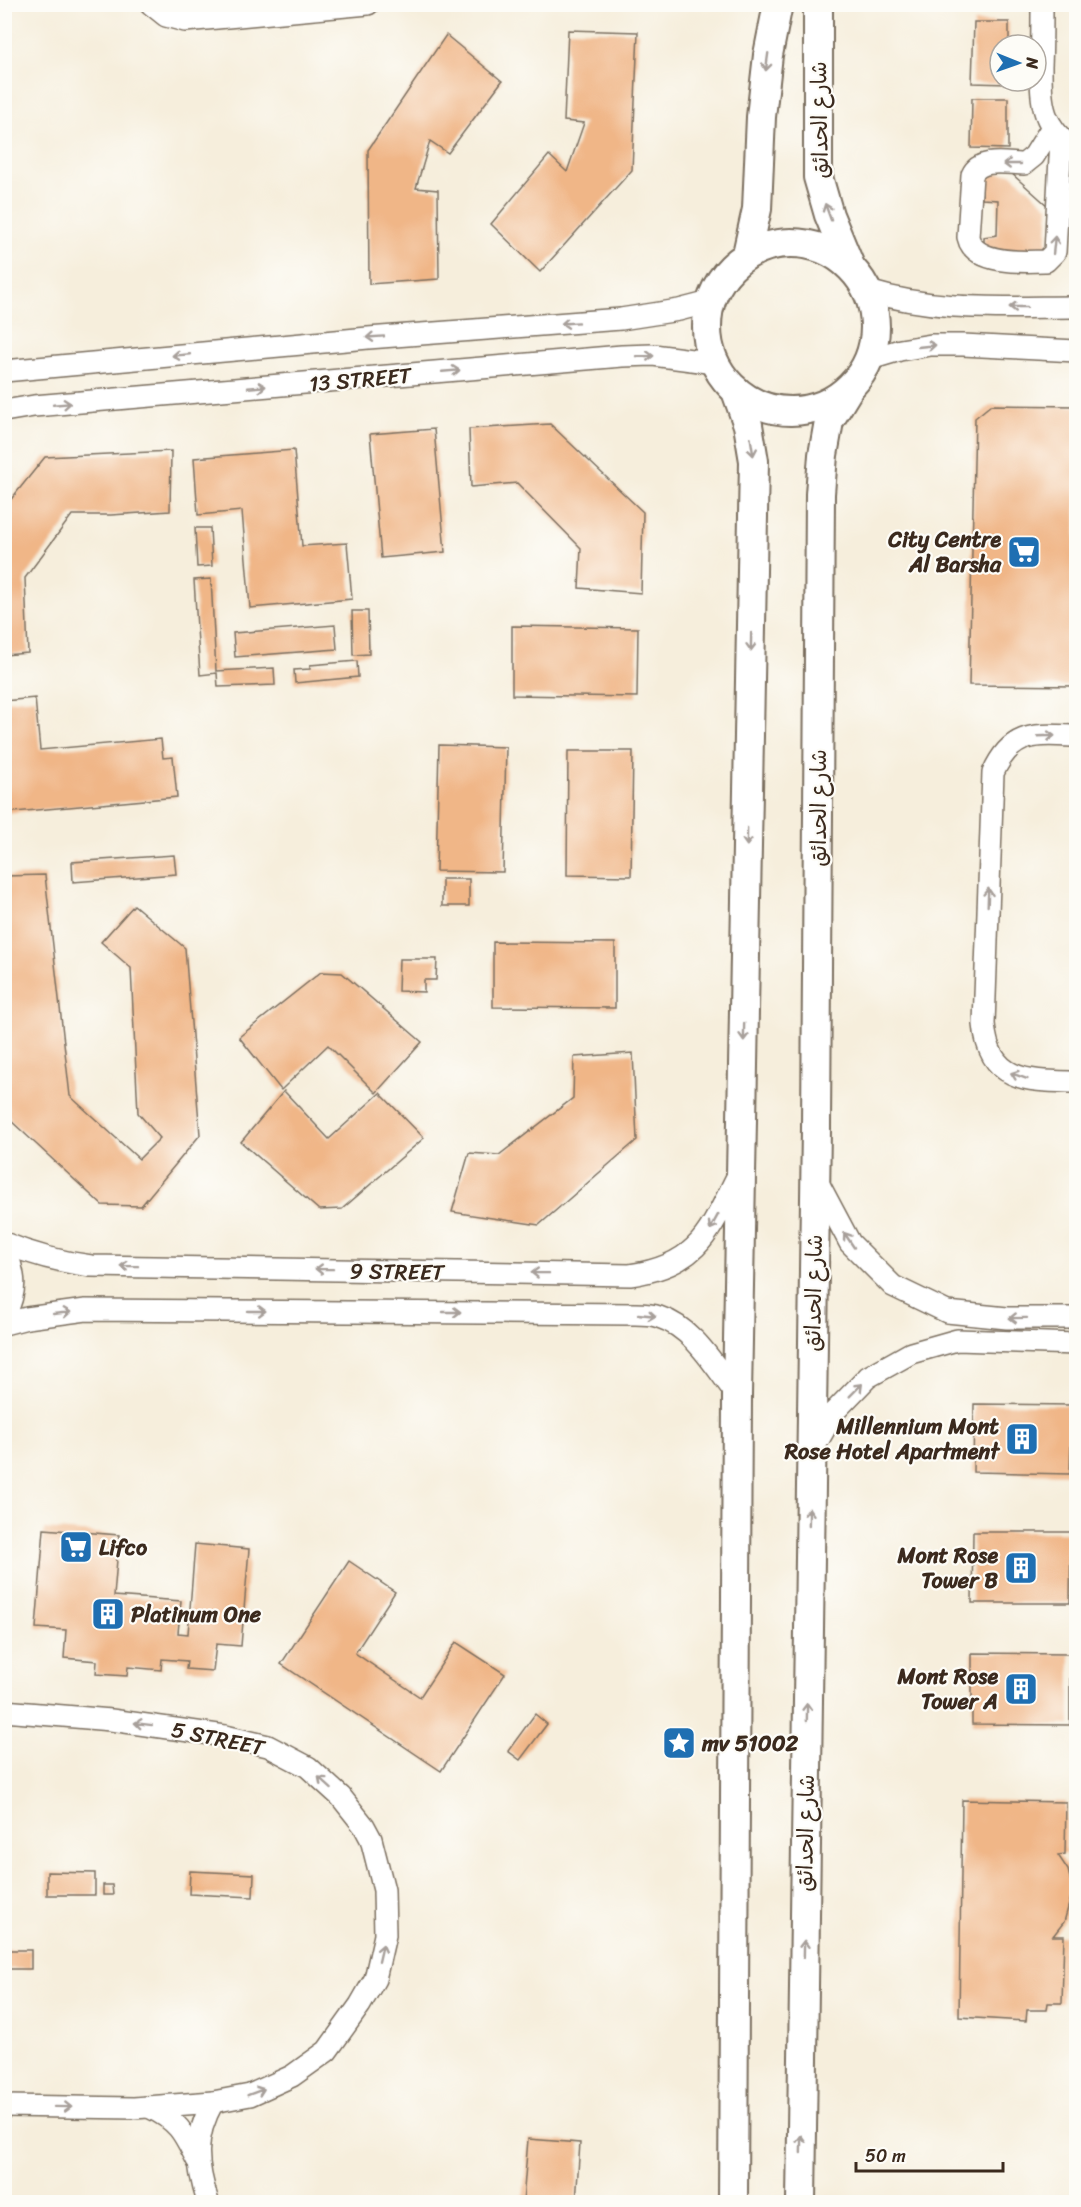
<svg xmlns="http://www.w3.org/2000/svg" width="1081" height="2207" font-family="Sriracha,'Playpen Sans Arabic',sans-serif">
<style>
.building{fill:#f0b687}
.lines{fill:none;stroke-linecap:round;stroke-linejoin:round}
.street-casing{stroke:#7c6f60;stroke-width:24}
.secondary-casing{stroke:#7c6f60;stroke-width:32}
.street{stroke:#fff;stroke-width:21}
.secondary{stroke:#fff;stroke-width:28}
.oneway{stroke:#a79f9a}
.labels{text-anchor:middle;stroke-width:4.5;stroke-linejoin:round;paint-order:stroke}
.street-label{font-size:22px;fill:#3b2a1e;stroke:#fdfcf7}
.poi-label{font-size:22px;font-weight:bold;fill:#3b2a1e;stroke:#fdfcf7;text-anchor:end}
</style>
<rect width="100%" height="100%" fill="#fdfcf7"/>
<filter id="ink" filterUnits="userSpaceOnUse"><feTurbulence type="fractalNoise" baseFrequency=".0167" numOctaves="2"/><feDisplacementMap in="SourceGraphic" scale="12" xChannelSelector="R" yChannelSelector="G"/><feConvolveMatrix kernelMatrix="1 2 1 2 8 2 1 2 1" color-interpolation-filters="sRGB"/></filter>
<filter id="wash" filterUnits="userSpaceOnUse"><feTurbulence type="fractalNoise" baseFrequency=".008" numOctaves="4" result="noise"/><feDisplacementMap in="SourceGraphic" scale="24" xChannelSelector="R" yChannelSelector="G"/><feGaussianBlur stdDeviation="1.35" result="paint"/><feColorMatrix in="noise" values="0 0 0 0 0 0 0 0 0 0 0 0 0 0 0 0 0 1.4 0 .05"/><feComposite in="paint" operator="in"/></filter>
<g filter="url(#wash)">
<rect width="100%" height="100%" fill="#f6eedc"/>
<g id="blocks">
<g class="building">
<rect x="974" y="4" width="36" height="3"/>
<path d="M974 22H1009V45H1000V81H1009V84L972 83Z"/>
<path d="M568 30 638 32 632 170 540 272 491 224 549 155 567 172 584 123 564 121Z"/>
<path d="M446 35 502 81 448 153 430 141 416 188 438 190 439 279 369 284 368 150Z"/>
<path d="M972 98H1008V149L971 148Z"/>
<path d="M1011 173 1049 207 1046 254 984 252V237L997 235 998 200 982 199 981 174Z"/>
<path d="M991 405 1076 406V686L969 685 975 418Z"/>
<path d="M550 424 643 512 641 593 579 588 581 548 517 483 471 487 469 429Z"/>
<path d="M434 429 445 552 381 558 370 434Z"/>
<path d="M294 450 302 546 347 543 352 599 250 608 242 511 198 515 194 458Z"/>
<path d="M171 451 170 511 111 515H72L25 578 28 653 4 655V508L45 457Z"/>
<path d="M195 528H210L212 566 197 567Z"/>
<path d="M211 579 216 671 274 668 275 685 218 687 217 673 200 675 194 580Z"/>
<path d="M352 611H368L369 654 353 655Z"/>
<path d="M335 625 337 649 235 657 233 633Z"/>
<path d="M512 626 638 628 637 697 512 695Z"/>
<path d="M357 661 358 677 295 683 294 670 310 669V665Z"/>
<path d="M35 698 40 750 161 739 163 758 173 757 177 797 4 813V701Z"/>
<path d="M439 745 506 747 503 872 436 871Z"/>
<path d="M568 751H633L631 876 567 875Z"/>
<path d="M174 855 176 874 73 882 72 862Z"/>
<path d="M45 875 70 1096 139 1159 160 1138 138 1113 131 968 101 942 134 905 185 948 200 1135 141 1206 102 1205 10 1120 4 1071V876Z"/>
<rect x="442" y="879" width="27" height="27"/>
<path d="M493 942 615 943V1008L493 1007Z"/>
<path d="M399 959H437L436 980H424V992L398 991Z"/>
<path d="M321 972 342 973 422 1042 376 1093 328 1045 281 1090 239 1037Z"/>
<path d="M633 1053 637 1140 539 1225 452 1212 469 1153 499 1155 573 1098 574 1057Z"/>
<path d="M284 1091 329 1139 380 1093 424 1138 342 1209 319 1210 241 1142Z"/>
<path d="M974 1404 1072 1405 1070 1474 973 1472Z"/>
<path d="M44 1529 119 1535 114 1596 181 1601 178 1633 188 1634 195 1544 249 1549 241 1646 216 1644 213 1671 186 1669 187 1661 162 1659 161 1670 128 1667 127 1676 96 1674 97 1661 64 1658 66 1630 36 1628Z"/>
<path d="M973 1532H1071L1070 1603H972Z"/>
<path d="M349 1561 395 1592 355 1653 420 1697 456 1642 505 1674 441 1771 281 1664Z"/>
<path d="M972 1653 1070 1654V1725L972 1724Z"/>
<path d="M535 1714 547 1724 520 1760 508 1751Z"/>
<path d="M962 1800 1066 1802 1065 1854 1058 1855 1068 1870 1071 1882V1897L1064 1922 1053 1936H1064L1062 2003H1048L1047 2010H1027L1026 2021 959 2017Z"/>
<path d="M190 1871 254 1874 253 1897 189 1894Z"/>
<path d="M47 1872 95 1873V1895H47Z"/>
<path d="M103 1885H112L113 1895H103Z"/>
<rect x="4" y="1950" width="27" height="19"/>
<path d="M528 2139 580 2143 576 2202H523Z"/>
</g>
</g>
</g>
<g filter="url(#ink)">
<use href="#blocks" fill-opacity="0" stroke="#7c6f60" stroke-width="1.5"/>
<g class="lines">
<defs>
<g id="street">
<path d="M151 4 166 16 185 21 368 4"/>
<path d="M1042 4C1042 25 1042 45 1041 66 1041 107 1042 125 1076 151"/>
<path d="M1052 127 1034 156 1024 164C1008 164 980 157 972 175L968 237C974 265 1024 262 1046 261L1055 252 1061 139"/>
<path d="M868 291C937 312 1005 307 1076 307"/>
<path d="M870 359 900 350 931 345H963L1076 351"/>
<path d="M4 371 368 338 621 319 679 310 710 302"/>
<path d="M4 411 34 406 622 356 653 355 715 363"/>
<path d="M1076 736C1036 735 1012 730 993 773L984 1024C989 1083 1029 1081 1076 1082"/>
<path d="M816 1179 850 1243 893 1286 947 1312 1007 1318H1076"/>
<path d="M4 1243C33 1255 61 1262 91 1266L630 1275C701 1265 710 1230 739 1173"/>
<path d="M4 1246C16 1276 18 1289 4 1318"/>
<path d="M4 1324 27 1318 86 1310 635 1314C643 1314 651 1314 659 1317 694 1328 715 1367 737 1395"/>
<path d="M812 1451 834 1412 868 1377 911 1353 957 1340 1076 1344"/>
<path d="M4 1711 111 1720 225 1736 268 1746 308 1767 341 1797 364 1826 371 1839 384 1890 385 1935 375 1979 360 2005 327 2051 292 2076 250 2095 213 2102 134 2108 4 2106"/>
<path d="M149 2107C178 2121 183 2131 197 2160"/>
<path d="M208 2202C196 2164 193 2138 213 2102"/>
</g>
<g id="secondary">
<path d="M818 4V177L829 215 850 266"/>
<circle cx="791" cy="327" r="84"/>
<path d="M747 254 757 209 761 117 768 55 778 4"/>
<path d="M733 2202 737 1395 754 461 748 425 736 391"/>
<path d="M801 2202 816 1128 820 494 823 455 829 421 848 390"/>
</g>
</defs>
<use href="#street" class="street-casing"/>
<use href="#secondary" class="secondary-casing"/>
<use href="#street" class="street"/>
<use href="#secondary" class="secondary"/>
</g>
<defs><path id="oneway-shaft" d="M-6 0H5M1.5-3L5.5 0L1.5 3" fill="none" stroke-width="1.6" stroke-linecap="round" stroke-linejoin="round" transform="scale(1.5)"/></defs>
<g class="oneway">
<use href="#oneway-shaft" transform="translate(767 62) rotate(98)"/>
<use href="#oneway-shaft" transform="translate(1012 164) rotate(-180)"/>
<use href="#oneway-shaft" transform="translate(828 212) rotate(-110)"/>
<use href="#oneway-shaft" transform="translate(1054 245) rotate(-84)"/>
<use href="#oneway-shaft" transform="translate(1018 307) rotate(180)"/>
<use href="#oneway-shaft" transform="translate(570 323) rotate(176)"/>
<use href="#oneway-shaft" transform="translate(375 337) rotate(176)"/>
<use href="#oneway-shaft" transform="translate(927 346) rotate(-6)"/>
<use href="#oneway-shaft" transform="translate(181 355) rotate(175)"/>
<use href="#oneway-shaft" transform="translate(645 356) rotate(-1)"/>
<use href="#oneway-shaft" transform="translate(451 371) rotate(-5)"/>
<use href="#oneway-shaft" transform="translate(257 387) rotate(-5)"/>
<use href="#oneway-shaft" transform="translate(62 404) rotate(-5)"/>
<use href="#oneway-shaft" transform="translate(752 447) rotate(81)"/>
<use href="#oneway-shaft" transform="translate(751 642) rotate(91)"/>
<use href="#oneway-shaft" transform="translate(1046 736) rotate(-2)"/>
<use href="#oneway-shaft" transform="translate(747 837) rotate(91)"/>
<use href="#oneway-shaft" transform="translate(988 897) rotate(-88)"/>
<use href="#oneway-shaft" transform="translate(744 1032) rotate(91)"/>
<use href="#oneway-shaft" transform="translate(1019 1076) rotate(-160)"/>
<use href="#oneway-shaft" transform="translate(714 1222) rotate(119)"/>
<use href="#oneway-shaft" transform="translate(849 1240) rotate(-124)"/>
<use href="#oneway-shaft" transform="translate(129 1266) rotate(-179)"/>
<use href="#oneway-shaft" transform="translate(324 1269) rotate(-179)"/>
<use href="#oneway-shaft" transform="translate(540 1273) rotate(-179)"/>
<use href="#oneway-shaft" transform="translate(257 1311)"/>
<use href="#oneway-shaft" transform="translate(452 1312)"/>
<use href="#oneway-shaft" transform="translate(62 1313) rotate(-6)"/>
<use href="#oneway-shaft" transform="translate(647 1315) rotate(6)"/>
<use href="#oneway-shaft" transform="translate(1018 1318) rotate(179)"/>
<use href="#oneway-shaft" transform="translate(856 1390) rotate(-45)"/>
<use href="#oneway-shaft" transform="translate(809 1517) rotate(-89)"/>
<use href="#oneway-shaft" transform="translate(807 1712) rotate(-89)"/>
<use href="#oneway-shaft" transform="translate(143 1724) rotate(-173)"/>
<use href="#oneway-shaft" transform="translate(325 1783) rotate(-138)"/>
<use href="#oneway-shaft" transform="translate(804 1949) rotate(-89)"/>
<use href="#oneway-shaft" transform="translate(381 1953) rotate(-77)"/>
<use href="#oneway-shaft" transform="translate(256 2092) rotate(-21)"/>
<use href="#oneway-shaft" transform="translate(63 2107) rotate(1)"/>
<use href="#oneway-shaft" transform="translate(801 2144) rotate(-89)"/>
</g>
</g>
<defs>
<symbol id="supermarket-square" viewBox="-11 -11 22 22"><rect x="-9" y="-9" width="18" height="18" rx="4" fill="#1f6fb2" stroke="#fdfcf7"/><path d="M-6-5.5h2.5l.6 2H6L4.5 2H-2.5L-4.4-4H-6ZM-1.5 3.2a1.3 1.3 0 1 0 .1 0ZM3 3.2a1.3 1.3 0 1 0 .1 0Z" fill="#fff"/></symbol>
<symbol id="building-square" viewBox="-11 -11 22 22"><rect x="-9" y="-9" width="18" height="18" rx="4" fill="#1f6fb2" stroke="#fdfcf7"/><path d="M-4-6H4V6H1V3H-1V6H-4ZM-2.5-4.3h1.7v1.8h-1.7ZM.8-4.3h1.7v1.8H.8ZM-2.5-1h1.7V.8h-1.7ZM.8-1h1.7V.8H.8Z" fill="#fff"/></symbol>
<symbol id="sight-square" viewBox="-11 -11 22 22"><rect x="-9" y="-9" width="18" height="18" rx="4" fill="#1f6fb2" stroke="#fdfcf7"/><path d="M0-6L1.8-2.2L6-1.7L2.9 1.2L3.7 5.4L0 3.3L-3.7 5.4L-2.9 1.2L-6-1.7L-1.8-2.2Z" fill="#fff"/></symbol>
</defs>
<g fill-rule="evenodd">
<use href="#supermarket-square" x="1005" y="533" width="38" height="38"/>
<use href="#building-square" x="1003" y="1420" width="38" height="38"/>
<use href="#supermarket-square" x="57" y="1528" width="38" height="38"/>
<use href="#building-square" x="1002" y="1549" width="38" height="38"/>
<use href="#building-square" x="89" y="1595" width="38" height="38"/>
<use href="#building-square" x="1002" y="1670" width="38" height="38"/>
<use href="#sight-square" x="660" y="1724" width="38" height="38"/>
</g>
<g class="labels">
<g class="street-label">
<text transform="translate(819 120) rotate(-91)" y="8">شارع الحدائق</text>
<text transform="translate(360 379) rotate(-5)" y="8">13 STREET</text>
<text transform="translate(818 808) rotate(-90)" y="8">شارع الحدائق</text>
<text transform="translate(397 1271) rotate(1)" y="8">9 STREET</text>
<text transform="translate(813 1293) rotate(-89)" y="8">شارع الحدائق</text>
<text transform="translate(218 1738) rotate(12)" y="8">5 STREET</text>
<text transform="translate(805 1833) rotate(-89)" y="8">شارع الحدائق</text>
</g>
<g class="poi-label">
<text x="1001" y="547">City Centre<tspan x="1001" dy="25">Al Barsha</tspan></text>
<text x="999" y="1434">Millennium Mont<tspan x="999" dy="25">Rose Hotel Apartment</tspan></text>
<text x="99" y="1555" text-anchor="start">Lifco</text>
<text x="998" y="1563">Mont Rose<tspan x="998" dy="25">Tower B</tspan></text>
<text x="131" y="1622" text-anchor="start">Platinum One</text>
<text x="998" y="1684">Mont Rose<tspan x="998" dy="25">Tower A</tspan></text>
<text x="702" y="1751" text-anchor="start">mv 51002</text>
</g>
</g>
<rect width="1081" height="2207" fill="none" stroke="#fdfcf7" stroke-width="24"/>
<g transform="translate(1018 63) rotate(91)"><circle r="28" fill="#fdfcf7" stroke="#afa8a0" stroke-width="1.5"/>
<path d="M0-4.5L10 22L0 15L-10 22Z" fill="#1f6fb2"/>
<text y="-9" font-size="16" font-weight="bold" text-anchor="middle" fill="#3b2a1e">N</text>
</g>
<path d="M856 2162v9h147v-9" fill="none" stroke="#3b2a1e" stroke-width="3"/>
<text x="865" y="2162" font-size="18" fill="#3b2a1e" stroke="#fdfcf7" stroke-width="4.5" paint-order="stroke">50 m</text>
</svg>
